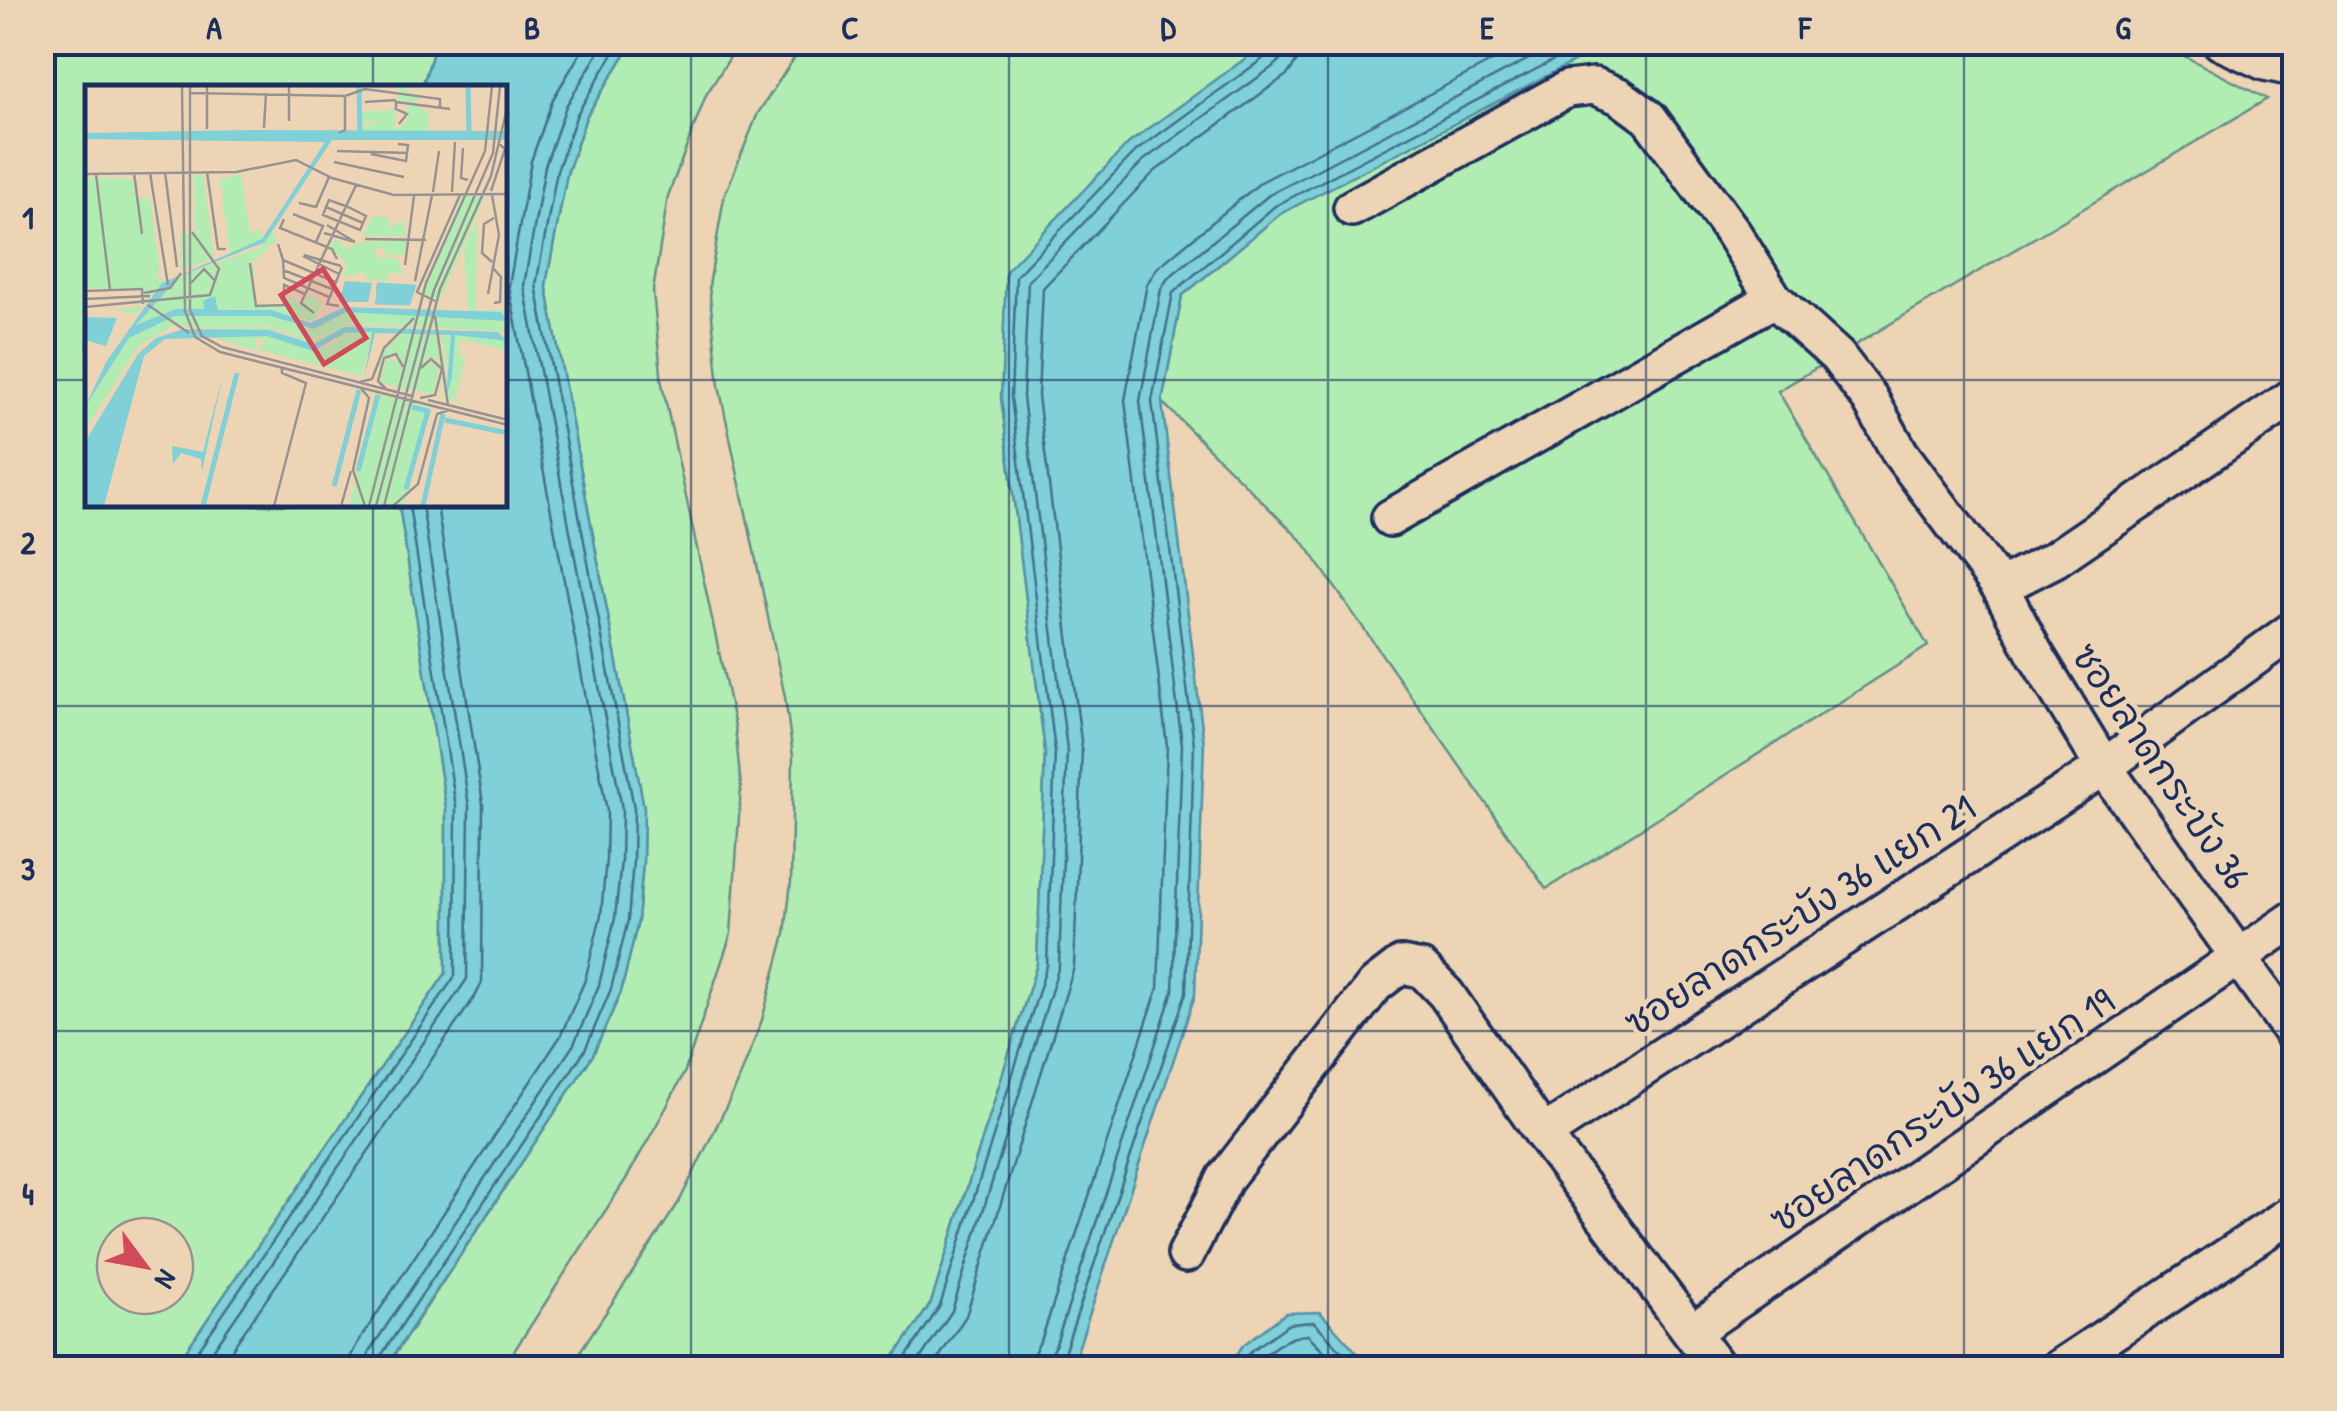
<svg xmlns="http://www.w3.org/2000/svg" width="2337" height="1411" font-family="'Patrick Hand','Playpen Sans Thai',sans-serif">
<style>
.green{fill:#b1edb2;stroke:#668e88;stroke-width:2.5;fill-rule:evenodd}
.water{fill:#7fd0d7;stroke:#5790a7;stroke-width:2.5}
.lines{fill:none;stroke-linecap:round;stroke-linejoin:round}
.shore{stroke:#436f8e;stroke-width:2.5}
.street-casing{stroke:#1b2f5e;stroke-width:42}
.street{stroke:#ecd4b4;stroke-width:35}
.grid{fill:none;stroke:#1b2f5e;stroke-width:2.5;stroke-opacity:0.55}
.labels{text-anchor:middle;stroke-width:9;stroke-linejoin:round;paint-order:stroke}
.street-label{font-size:38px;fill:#1b2f5e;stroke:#ecd4b4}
.inset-river{fill:none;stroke:#7fd0d7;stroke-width:5}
.inset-road{fill:none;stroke:#989292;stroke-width:2.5}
.view{fill:#d1495b;fill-opacity:0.15;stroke:#d1495b;stroke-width:5}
.inset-edge{fill:none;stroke:#1b2f5e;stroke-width:5}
.neatline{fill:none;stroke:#1b2f5e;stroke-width:4}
.grid-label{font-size:32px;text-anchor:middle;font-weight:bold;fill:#1b2f5e}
</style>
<rect width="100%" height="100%" fill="#ecd4b4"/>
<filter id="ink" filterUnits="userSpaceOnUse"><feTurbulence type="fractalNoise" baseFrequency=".01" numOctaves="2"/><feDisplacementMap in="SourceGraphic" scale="20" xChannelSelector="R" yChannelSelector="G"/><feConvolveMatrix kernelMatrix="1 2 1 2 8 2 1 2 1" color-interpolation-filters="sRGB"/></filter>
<g filter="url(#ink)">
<g class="green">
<path d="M42 43H436L422 87 88 88V505H399L446 808V973L174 1368H43ZM115 1236H175V1296H115Z"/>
<path d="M632 43H739L706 95 668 196 653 291 662 384 735 727 741 787 731 934 685 1071 666 1108 626 1179 503 1368H386L593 1055 621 992 638 921 643 861 644 808 546 284 567 174 586 117Z"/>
<path d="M804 43H1268L1129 143 1001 397 1045 752 1037 964 931 1303 887 1368H569L679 1202 737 1085 762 1020 785 934 791 882 793 756 785 697 719 386 709 286 724 197 758 113Z"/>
<path d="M1610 43H2159L2267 99 1778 391 1928 646 1546 889 1304 543 1162 402 1182 296 1280 214Z"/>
</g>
<g class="water">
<path d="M1268 42 1610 43 1280 214 1182 296 1162 402 1204 744 1195 995 1076 1355 1067 1368H887L931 1303 1037 964 1045 752 1001 397 1006 271 1129 143Z"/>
<path d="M436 43H632L586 117 567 174 546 284 644 808 643 861 638 921 621 992 593 1055 385 1368H174L446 973V808L399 505H505V88L422 87Z"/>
<path d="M1320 1312 1371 1368H1228L1243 1345 1286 1313Z"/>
</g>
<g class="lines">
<g class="shore">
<path d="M186 1368 455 976 456 807 409 505"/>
<path d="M201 1368 467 979 469 806 422 505"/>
<path d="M219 1368 476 995 482 982 483 804 437 505"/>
<path d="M350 1368 351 1356 357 1344 560 1037 585 980 601 915 606 859 607 811 509 286 531 161 553 99 587 42"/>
<path d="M365 1368 369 1352 574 1044 599 985 615 918 621 860 622 809 524 285 545 166 566 106 605 42"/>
<path d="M378 1368 379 1359 585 1050 611 989 628 920 633 861 634 808 536 285 557 171 577 114 620 42"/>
<path d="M899 1368 940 1306 1047 965 1055 751 1011 397 1016 276 1136 151 1268 55 1272 49V42"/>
<path d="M914 1368 952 1311 1059 966 1067 750 1023 397 1028 281 1144 160 1278 63 1284 53 1285 42"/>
<path d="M932 1368 966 1316 1074 967 1082 749 1038 396 1043 288 1154 172 1288 74 1297 61 1300 42"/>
<path d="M1032 1368 1034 1353 1042 1338 1158 988 1167 746 1125 400 1147 284 1157 268 1261 182 1529 42"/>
<path d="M1047 1368 1048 1358 1056 1344 1173 991 1182 745 1140 401 1161 289 1168 278 1269 195 1561 42"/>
<path d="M1059 1368 1186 993 1194 745 1152 401 1173 293 1275 206 1588 42"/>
<path d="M1240 1368 1251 1351 1289 1324 1314 1322 1358 1368"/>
<path d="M1254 1368C1265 1351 1288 1335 1308 1335L1341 1368"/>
</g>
<defs>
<g id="street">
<path d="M2221 42 2265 62 2294 68"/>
<path d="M1352 208 1567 89 1594 86 1619 96 1649 118 1731 230 1774 299"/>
<path d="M1390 518 1774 299 1837 356 1870 399 1900 453 2000 587 2034 652 2104 767 2294 1035"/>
<path d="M2000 587 2055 559 2294 396"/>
<path d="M1543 1134 2104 767 2294 629"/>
<path d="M1186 1254 1226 1177 1375 985 1401 965 1422 969 1446 994 1543 1134 1718 1368"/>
<path d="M1692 1332 2294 919"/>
<path d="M2059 1368 2294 1212"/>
</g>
</defs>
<use href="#street" class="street-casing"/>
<use href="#street" class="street"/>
</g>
</g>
<path class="grid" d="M373 42V88M691 42V1368M1009 42V1368M1328 42V1368M1646 42V1368M1964 42V1368M42 380H88M505 380H2294M373 505V1368M42 706H2294M42 1031H2294"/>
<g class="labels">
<g class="street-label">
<text transform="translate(2161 766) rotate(56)" y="13">ซอยลาดกระบัง 36</text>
<text transform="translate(1800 915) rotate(-33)" y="13">ซอยลาดกระบัง 36 แยก 21</text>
<text transform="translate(1942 1110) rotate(-34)" y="13">ซอยลาดกระบัง 36 แยก 19</text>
</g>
</g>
<g transform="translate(85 85)">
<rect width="422" height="422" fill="#ecd4b4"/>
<path d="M314 1 335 12 328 19 343 27V49L276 48 277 40 301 38 277 36V27L310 24V45L321 38 323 18 312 16ZM156 89 165 147 176 145 177 154 145 168 135 94ZM109 90H118L129 173 96 185 95 147 110 148ZM0 92 47 94 52 114 65 113 75 188 70 192 80 196 50 229 30 225 57 221 62 206 0 203ZM377 111H400L355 215 335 212ZM288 131 304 133 303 144 317 135 322 151H277ZM392 136 391 225H422V229L383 226 379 163ZM187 148 192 155 165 179 173 190 167 191 171 221H157H200V210L218 219 223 210 237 217 230 237 186 225 91 224 50 242 95 191 175 163ZM251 154 261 164 276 157 322 155 320 170H299L300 163H292L290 172 312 173 318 189 304 188 303 196 280 194V187L258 192 262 180 245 160ZM261 227 415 232 422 247 262 237 229 254 186 241H87L54 260 0 345V322L9 308 44 253 67 238 90 231H186L223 243ZM258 239 362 245 259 242 229 259 198 248 97 242 186 243 229 256ZM288 247 277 291 174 265 179 253 169 254 172 266 119 249 182 251 241 263 260 248ZM316 249 352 250 361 280 351 314 358 284 356 277 349 273 339 278 355 280 348 310 295 297 302 272 318 278 312 268 298 272 290 297 297 268ZM355 250 367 251 360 312 370 250 422 256 420 265 374 254V271L380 273 370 314 387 323 358 312 363 277ZM292 309 344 322 326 397 318 421H264Z" fill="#b1edb2"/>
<path d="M168 45 422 46V55H247L180 157 95 191 51 240 91 224H119L118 216 130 211 133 225H186L226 238 259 222 416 227 422 236 261 227 229 244 186 231H90L44 253 0 322 21 277 77 198 177 154 240 57 0 54V48ZM260 196 287 198 283 217H254ZM0 232 32 233 21 261 0 255ZM259 242 413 247 422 256 370 250 367 292 361 312 366 250 290 248 279 294 287 247 260 248 228 266 182 251 80 254 59 271 19 421H0V357L53 269 71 253 98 244 183 245 229 259ZM138 289 117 386 116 374 96 368 88 379 87 361 118 367Z" fill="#7fd0d7"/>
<path class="inset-river" d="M274 1 275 50M383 1 384 50M291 203 325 204M291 206 324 207M291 208 324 209M291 211 323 212M291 214 324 215M290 217 323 218 328 202 292 200M360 335 423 348M273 386 293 310M249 401 274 305M321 404 343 326 327 322M118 421 152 288M338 421 358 329"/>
<path class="inset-road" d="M97 1 100 226 110 252 135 267M105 1V225L117 251 137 262M204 1V36M104 8 260 11 280 4 355 14V23M311 16V24L322 29 314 39M280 17 311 15M311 17 365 24M179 43 181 8M122 44V1M254 48 260 45V11M378 63 376 93 383 95M252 66 323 68M286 69 321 76 323 60 313 59M249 77 319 92M80 87 92 182M122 87 133 164H141M49 88 57 149M65 88 83 200M0 89 151 87 211 75 247 93 309 110 423 109M11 89 25 205M406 106 420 64 413 58M348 107 354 66M367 107 370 57M214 118 231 122 244 92M241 122 244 115 263 122 281 131 278 138M241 122 238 130 275 145 278 138M241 122 278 138M208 129 238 141 231 157M199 134 195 143 247 164 252 174M242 140 270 157M239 148 270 157M280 154 341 155M193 159 198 175 250 197M219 170 256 181M218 171 254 189M198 175 199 193 244 212M407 177 397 168 399 139 409 133M165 178 171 221 199 220V200L220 209M320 180 329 111M407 182 416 192 415 217 409 218M198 185 247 204M330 196 347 110M106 198 119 184 131 197M0 206 57 204 58 219M59 208 85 203 96 188M403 209 414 150 407 110M0 214 65 211M350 216 332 207 375 110M63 220 104 248M254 221 242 219 257 182M0 222 125 210 134 184 107 147M229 228 216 218 271 100M350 231 363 320M137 262 327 311M135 267 423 340M275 297 287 294 299 263 329 233M275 302 284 313 268 385 280 421M301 304 293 296 299 273 311 269 318 282M335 313 350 310 357 284 346 274 336 283M343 315 423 335M189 421 221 298 197 288V282M256 421 266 386M284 421 341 198 400 66 407 1M291 421 349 205 408 68 415 1M299 421 355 204 406 91 423 19M308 421 333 399 352 329 364 325"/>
<path class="view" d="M238 184 281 253 239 279 196 210Z"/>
<rect width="422" height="422" class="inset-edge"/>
</g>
<rect width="2337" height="1411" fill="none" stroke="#ecd4b4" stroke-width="110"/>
<g transform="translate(145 1266) rotate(122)"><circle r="48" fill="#ecd4b4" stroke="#989292" stroke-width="2.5"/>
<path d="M0-8L18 38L0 25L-18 38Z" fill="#d1495b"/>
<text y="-15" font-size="28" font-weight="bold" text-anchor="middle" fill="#1b2f5e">N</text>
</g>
<rect x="55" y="55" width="2227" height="1301" class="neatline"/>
<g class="grid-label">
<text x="214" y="39">A</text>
<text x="532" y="39">B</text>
<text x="850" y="39">C</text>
<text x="1168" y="39">D</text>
<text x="1487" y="39">E</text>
<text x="1805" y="39">F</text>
<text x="2123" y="39">G</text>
<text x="28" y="229">1</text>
<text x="28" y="554">2</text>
<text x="28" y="880">3</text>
<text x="28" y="1205">4</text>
</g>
</svg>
